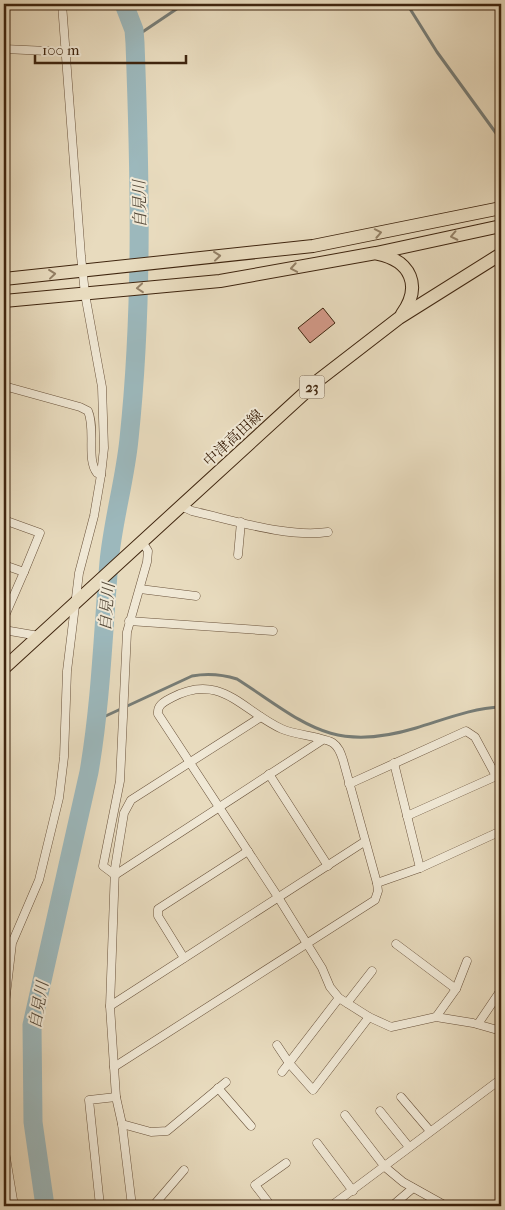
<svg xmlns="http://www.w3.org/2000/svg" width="505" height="1210" font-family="'IM FELL French Canon','Noto Serif JP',serif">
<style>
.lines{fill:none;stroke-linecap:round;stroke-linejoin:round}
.stream{stroke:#777d77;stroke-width:3}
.river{stroke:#9cb8bc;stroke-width:19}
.building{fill:#d29988;stroke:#3f250f}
.street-casing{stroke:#69523b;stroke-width:9}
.primary-casing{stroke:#3f250f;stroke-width:14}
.street{stroke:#f0e8d5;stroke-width:8}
.primary{stroke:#e8dbbe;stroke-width:12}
.oneway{stroke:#948066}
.labels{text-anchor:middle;stroke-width:4;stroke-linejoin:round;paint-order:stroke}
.shield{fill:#f0e8d5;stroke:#74604a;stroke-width:1}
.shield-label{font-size:14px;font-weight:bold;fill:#3f250f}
.street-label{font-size:15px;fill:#3f250f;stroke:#f0e8d5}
.water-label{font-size:16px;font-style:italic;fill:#564a3a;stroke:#f0e8d5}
</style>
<rect width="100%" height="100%" fill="#e8dbbe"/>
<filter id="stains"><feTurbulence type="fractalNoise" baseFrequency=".004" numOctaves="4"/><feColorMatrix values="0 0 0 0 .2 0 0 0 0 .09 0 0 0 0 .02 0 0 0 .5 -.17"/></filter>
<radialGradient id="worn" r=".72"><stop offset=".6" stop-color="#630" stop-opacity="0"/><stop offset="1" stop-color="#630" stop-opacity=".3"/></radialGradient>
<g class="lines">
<g class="stream">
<path d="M407 4 437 52 501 140"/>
<path d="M135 37 184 4"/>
<path d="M97 720 192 676C208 673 221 674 237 679 304 722 330 754 416 728 443 720 472 708 501 707"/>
</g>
<path class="river" d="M45 1206 33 1122 32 1025 89 772C101 702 103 632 109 562 113 520 125 480 129 439 143 307 140 175 135 43L134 30 124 4"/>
</g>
<path class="building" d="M323 308 335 323 310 343 298 328Z"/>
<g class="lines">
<defs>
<g id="street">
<path d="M4 49 48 51"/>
<path d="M4 386 80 407 88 411C96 430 86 459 97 473L101 475"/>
<path d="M183 507 192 511C233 520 287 538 328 532"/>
<path d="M4 520 40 533 24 572"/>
<path d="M143 543 148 551 147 562 127 632 120 781 103 866 115 875 321 741"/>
<path d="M238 555 241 522"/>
<path d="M4 565 24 572 4 618"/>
<path d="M140 589 196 596"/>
<path d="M129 621 273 631"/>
<path d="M4 630 39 636"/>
<path d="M394 763 420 868"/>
<path d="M269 774 328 866"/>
<path d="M349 784 466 731 475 737 496 776"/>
<path d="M407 816 501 774"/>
<path d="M377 883 420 868 501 831"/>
<path d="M396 944 456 989"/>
<path d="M184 958 158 916V909L248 851"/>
<path d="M347 1003 372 971"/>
<path d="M110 1006 364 842"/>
<path d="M4 1012 12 943 39 880 59 798 64 757 67 671 79 573 94 516 101 475 104 448 102 387 85 294 81 256 62 4"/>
<path d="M436 1017 456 989 467 961"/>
<path d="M478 1024 501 990"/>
<path d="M277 1045 289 1063 313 1090 369 1017"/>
<path d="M114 1067 375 900 378 891 377 883 343 760C341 754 339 747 333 743 324 737 295 735 282 729 242 711 221 671 171 698 164 702 157 705 158 714L278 897 322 968 330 987 339 998 369 1017 391 1027 436 1017 473 1023 501 1031"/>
<path d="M282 1072 339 998"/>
<path d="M218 1088 251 1126"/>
<path d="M401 1097 430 1131"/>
<path d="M380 1111 409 1147"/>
<path d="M345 1115 385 1167 403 1182 446 1206"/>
<path d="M122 1124 151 1132 167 1131 226 1082"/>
<path d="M317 1143 353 1191"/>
<path d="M4 1146 14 1206"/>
<path d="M100 1206 89 1100 116 1097"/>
<path d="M132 1206 122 1124 116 1097 110 1006 115 868 124 813 131 800 261 717"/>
<path d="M153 1206 184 1170"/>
<path d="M271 1206 255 1185 286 1163"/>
<path d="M331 1206 501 1079"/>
<path d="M392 1206 413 1188"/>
</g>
<g id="primary">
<path d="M378 254C411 261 422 286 402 314"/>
<path d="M4 279 313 246 501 208"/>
<path d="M4 301 220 281 376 253 501 226"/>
<path d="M4 668 320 379 399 318 501 254"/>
</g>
</defs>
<use href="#street" class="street-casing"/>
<use href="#primary" class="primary-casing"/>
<use href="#street" class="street"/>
<use href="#primary" class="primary"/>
</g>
<defs><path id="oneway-chevron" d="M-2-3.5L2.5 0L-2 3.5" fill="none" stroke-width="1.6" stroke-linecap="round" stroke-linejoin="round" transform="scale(1.25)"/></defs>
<g class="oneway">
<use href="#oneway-chevron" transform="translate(378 233) rotate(-11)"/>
<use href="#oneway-chevron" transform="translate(454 236) rotate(168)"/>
<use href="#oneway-chevron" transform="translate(217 256) rotate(-6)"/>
<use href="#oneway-chevron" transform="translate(294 268) rotate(170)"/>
<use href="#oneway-chevron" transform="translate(52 274) rotate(-6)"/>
<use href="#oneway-chevron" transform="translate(140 288) rotate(175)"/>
</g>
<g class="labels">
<rect class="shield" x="299.5" y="375.5" width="25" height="23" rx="4"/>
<g class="shield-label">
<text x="312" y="392">23</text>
</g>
<g class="street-label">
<text transform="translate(233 438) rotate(-43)" y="5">中津高田線</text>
</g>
<g class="water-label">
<text transform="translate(139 204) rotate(-91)" y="6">自見川</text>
<text transform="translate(106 607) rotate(-85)" y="6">自見川</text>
<text transform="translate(38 1005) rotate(-80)" y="6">自見川</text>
</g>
</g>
<rect width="505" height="1210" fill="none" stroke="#e8dbbe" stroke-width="20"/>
<rect x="5" y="5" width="495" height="1200" fill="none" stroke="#3f250f" stroke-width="2.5"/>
<rect x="10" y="10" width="485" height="1190" fill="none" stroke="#3f250f"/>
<path d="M35 55v8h151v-8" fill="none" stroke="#3f250f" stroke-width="2.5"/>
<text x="42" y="55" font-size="15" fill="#3f250f" stroke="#f0e8d5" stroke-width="4" paint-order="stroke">100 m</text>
<rect width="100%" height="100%" filter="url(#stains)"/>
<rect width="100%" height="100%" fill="url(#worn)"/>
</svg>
